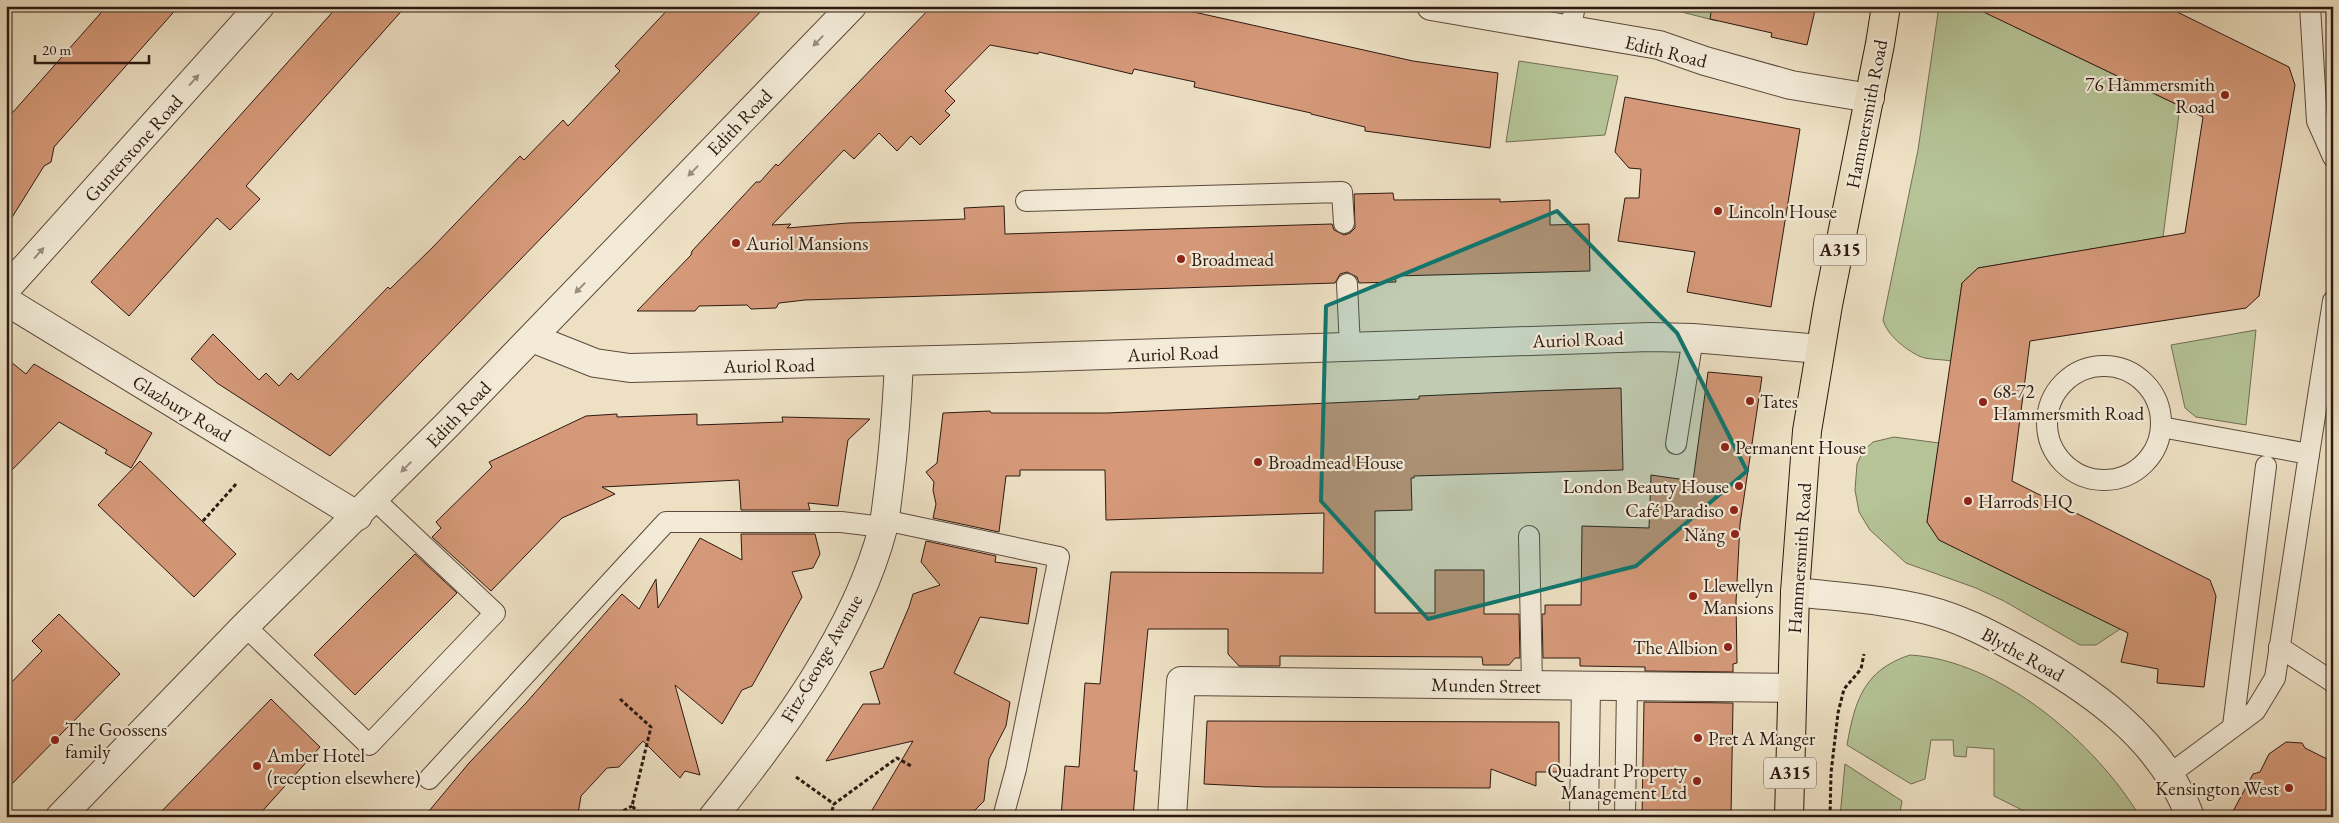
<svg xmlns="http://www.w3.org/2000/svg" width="2339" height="823" font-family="'EB Garamond',serif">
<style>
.green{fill:#b5c396;stroke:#716e53}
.building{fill:#d59979;stroke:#2d1810}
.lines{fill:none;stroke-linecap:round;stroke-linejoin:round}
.lane-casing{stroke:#5d4a3d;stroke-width:22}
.street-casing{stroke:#5d4a3d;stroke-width:30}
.primary-casing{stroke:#2d1810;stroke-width:30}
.path{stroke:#2d1810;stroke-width:3;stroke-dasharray:4 2.5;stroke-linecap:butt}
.lane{stroke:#f3ebd8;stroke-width:20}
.street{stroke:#f3ebd8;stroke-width:28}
.primary{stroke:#ede0c3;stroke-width:28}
.oneway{fill:#9a8c7e}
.marked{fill:#0f766e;fill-opacity:0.2;stroke:#0f766e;stroke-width:4;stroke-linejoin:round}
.poi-dot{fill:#8f2418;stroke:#f3ebd8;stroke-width:2}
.labels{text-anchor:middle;stroke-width:4.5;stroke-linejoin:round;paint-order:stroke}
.shield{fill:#f3ebd8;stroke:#68574c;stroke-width:1}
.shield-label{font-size:18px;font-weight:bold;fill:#2d1810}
.street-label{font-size:19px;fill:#2d1810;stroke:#f3ebd8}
.poi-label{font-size:19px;fill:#2d1810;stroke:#f3ebd8;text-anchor:start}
</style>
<rect width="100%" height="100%" fill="#ede0c3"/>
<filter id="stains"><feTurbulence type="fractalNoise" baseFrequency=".004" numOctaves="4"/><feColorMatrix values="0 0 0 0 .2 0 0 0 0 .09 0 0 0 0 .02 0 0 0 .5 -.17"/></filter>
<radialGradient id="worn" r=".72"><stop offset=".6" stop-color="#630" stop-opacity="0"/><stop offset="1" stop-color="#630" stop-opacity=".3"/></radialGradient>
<g class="green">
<path d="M1672 6H1720L1717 21 1670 9Z"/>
<path d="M1939 6H2005L2015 27 2180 106 2163 237 1978 268 1962 283 1951 361C1941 359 1927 360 1919 356 1905 349 1887 335 1883 320L1918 150Z"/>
<path d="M1519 61 1618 76 1605 135 1506 142Z"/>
<path d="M2256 330 2246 425 2196 417 2185 408 2171 345Z"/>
<path d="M1894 437 1939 443 1927 522 1939 540 2120 629 2096 645H2080L2004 601 1976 588 1906 563 1870 530 1859 512 1855 490 1857 464 1863 451 1873 442Z"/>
<path d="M1910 655C1999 660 2096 743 2140 817H2036L1994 796V749L1967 747 1966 757 1954 756 1953 740H1931L1925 779 1911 784 1847 745C1855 700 1864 670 1910 655Z"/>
<path d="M1845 764 1902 801 1899 817H1840Z"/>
</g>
<g class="building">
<path d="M107 6H179L54 147 51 162 44 166 6 227V120Z"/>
<path d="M338 6H406L246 186 260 199 230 230 217 218 129 316 91 282Z"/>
<path d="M671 6H766L330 456 217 383 191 359 213 334 259 380 266 373 279 386 291 373 298 380 388 287 390 289 433 247 520 156 524 160 563 120 568 126 620 71 615 66Z"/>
<path d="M932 6H1167L1413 61 1498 73 1490 148 1365 131V127L1311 114V113L1194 87 1195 82 1134 69 1132 74 1039 52 1038 54 990 45 945 91 955 101 945 111 950 115 920 145 911 136 897 151 879 133 854 159 844 150 772 225 791 224 787 228 848 223 965 219 964 208 1004 206 1005 234 1332 224 1334 230 1344 235 1350 233 1355 228 1354 194 1393 193 1394 200 1500 199V202L1550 200V225L1589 224 1590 271 1395 276 1396 282 1359 283 1357 277 1347 272 1340 274 1335 283 805 300 779 303 776 308 751 309 747 305 699 306 695 311H637L691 255 692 251 756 182H760L776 164 778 166Z"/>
<path d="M1712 6H1816L1807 45 1771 37 1772 33 1710 19Z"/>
<path d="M1971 6H2165L2289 67 2295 85 2259 296 2246 308 2030 341 2012 481 2210 580 2216 596 2204 687 2157 683 2158 669 2121 662 2128 633 1939 540 1927 522 1962 283 1978 268 2185 233 2203 117Z"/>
<path d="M1625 97 1800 129 1771 307 1687 292 1695 252 1618 241 1625 198H1639L1641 169 1629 168 1615 152Z"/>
<path d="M6 358 26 374 34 364 152 433 131 468 105 453 107 450 59 422 6 476Z"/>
<path d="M1708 372 1762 377 1740 524 1736 602 1737 663 1733 664V672L1645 671V667L1580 666V658H1543L1542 614H1545V605H1581L1582 526 1649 528 1651 475 1693 481Z"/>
<path d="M1621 388 1623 470 1414 476V478H1411L1412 510 1375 511V613H1435V570H1484V614H1519L1520 658H1515L1509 665H1483L1482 657 1280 656V666H1239L1228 654V629H1148L1134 771H1137L1133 817H1061L1065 766 1079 767 1085 683 1100 684 1111 572 1323 573 1324 513 1106 520 1105 470H1020V476H1006L999 532 933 518 936 504 933 490 934 482 926 472 937 463 943 413 990 411 991 413H1107L1419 399V396L1532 391Z"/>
<path d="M617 414V417L697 414V425L783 422 782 417 870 419 848 440 838 506 808 503 810 510H741L739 480 602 487 615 494 562 518 491 591 432 537 441 528 436 522 492 467 489 462 586 416Z"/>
<path d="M140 461 236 554 194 597 98 505Z"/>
<path d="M741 534H815L820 554 813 568 792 572 802 597 752 686 742 690 722 724 675 685 700 775 685 771 680 778 643 741 619 767 607 768 581 796 578 814 565 817H424L469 763 526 703 622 594 639 609 656 579 658 608 700 538 742 560Z"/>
<path d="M926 541 996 556 995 562 1037 568 1028 624 980 617 954 673 1010 702 1006 726 989 759 984 801 968 817H868L913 741 826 761 863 704H880L870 672 883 668 909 607 913 594 940 585 921 562Z"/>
<path d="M415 554 457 593 355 695 314 655Z"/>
<path d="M59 614 120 674 6 790V688L42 651 32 641Z"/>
<path d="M271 699 320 747 257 817H156Z"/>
<path d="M1644 702 1733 703 1731 817H1642Z"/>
<path d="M1207 721 1559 722V772H1536V786L1491 769 1490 788 1266 787 1204 784Z"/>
<path d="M2286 742 2302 743 2305 748 2333 762V817H2230L2253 774 2260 772 2269 754Z"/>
</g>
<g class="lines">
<defs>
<g id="lane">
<path d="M2310 6 2317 121 2333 157"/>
<path d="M1570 31 1575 6"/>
<path d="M1026 201 1342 192 1344 223"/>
<path d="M1347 284 1350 347"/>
<circle cx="2104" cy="423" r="57"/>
<path d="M2161 427 2309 454 2275 678 2255 711 2170 774"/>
<path d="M1676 444 1693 338"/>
<path d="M2309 454 2333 301"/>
<path d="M884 520 1059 557 1016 769 1003 817"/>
<path d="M1529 536 1532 685"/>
<path d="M245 626 369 745 495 613 374 499"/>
<path d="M2279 647 2333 682"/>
<path d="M2233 726 2266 466"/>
<path d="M429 779 666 522H841L883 527"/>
<path d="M1625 817 1627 686"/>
</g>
<g id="street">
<path d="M1431 6 1659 45 1705 61 1791 85 1870 98"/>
<path d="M6 289 260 6"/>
<path d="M6 301 358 516"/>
<path d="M532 338 595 363 630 368 1012 358 1650 337 1693 338 1820 349"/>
<path d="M1795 592C1839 597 1884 599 1927 610 1959 618 1988 633 2017 649 2087 687 2162 738 2190 817"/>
<path d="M60 817 245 626 447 425 852 6"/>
<path d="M713 817C780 734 856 632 883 528 886 514 887 500 889 486 894 445 897 404 899 362"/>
<path d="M1172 817 1181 681 1792 688"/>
<path d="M1584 817 1586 686"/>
</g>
<path id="primary" d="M1789 817 1795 592 1807 431 1828 305 1880 44 1886 6"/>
</defs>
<use href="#lane" class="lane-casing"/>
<use href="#street" class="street-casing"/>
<use href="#primary" class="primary-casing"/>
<g class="path">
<path d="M203 521 237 483"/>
<path d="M620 699 651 727 632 806 643 817"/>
<path d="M796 777 834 804 897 758 911 766"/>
<path d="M514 816 515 817"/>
<path d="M612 817 632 806"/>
<path d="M830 817 834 804"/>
<path d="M1830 817 1831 773 1838 713 1844 689 1861 669 1864 654"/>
</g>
<use href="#lane" class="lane"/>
<use href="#street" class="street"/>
<use href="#primary" class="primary"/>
</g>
<defs><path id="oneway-solid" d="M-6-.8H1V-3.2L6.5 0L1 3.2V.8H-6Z" transform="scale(1.25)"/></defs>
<g class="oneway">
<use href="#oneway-solid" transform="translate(818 41) rotate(134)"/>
<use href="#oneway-solid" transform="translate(194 80) rotate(-48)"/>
<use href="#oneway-solid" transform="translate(693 171) rotate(134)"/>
<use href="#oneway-solid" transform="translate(39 253) rotate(-48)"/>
<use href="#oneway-solid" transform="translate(580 288) rotate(134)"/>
<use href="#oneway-solid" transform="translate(406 467) rotate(135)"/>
</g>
<path class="marked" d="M1557 211 1677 333 1747 471 1636 566 1428 619 1321 501 1326 306Z"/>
<g class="poi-dot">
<circle cx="2225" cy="95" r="5"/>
<circle cx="1718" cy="211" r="5"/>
<circle cx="736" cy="243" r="5"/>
<circle cx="1181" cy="259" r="5"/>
<circle cx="1750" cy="401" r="5"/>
<circle cx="1983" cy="402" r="5"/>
<circle cx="1725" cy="447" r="5"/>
<circle cx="1258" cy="462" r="5"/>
<circle cx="1739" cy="486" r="5"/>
<circle cx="1968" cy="501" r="5"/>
<circle cx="1734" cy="510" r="5"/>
<circle cx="1735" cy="534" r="5"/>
<circle cx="1693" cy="596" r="5"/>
<circle cx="1728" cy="647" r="5"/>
<circle cx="1698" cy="738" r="5"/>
<circle cx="55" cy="740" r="5"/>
<circle cx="257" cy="766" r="5"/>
<circle cx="1697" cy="781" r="5"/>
<circle cx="2289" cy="788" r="5"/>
</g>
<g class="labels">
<g class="shield">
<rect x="1814" y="234.5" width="52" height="31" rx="4"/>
<rect x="1764" y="757.5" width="52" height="31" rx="4"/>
</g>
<g class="shield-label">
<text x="1840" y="256">A315</text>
<text x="1790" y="779">A315</text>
</g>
<g class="street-label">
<text transform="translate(1666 51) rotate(14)" y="7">Edith Road</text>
<text transform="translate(1866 114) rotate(-79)" y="7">Hammersmith Road</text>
<text transform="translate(739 122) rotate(-46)" y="7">Edith Road</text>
<text transform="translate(133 148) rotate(-48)" y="7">Gunterstone Road</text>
<text transform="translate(1578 339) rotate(-2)" y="7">Auriol Road</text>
<text transform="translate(1173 353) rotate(-2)" y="7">Auriol Road</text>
<text transform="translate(769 365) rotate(-1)" y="7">Auriol Road</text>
<text transform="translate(182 408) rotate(31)" y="7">Glazbury Road</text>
<text transform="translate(458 414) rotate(-46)" y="7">Edith Road</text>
<text transform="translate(1799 558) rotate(-86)" y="7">Hammersmith Road</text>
<text transform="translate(2023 654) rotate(29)" y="7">Blythe Road</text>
<text transform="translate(821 658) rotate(-60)" y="7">Fitz-George Avenue</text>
<text transform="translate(1486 685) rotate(1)" y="7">Munden Street</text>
</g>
<g class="poi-label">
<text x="2215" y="91" text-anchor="end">76 Hammersmith<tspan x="2215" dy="22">Road</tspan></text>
<text x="1728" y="218">Lincoln House</text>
<text x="746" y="250">Auriol Mansions</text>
<text x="1191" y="266">Broadmead</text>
<text x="1993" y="398">68-72<tspan x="1993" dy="22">Hammersmith Road</tspan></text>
<text x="1760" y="408">Tates</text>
<text x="1735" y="454">Permanent House</text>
<text x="1268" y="469">Broadmead House</text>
<text x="1729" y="493" text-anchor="end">London Beauty House</text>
<text x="1978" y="508">Harrods HQ</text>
<text x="1724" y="517" text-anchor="end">Café Paradiso</text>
<text x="1725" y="541" text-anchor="end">Nǎng</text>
<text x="1703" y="592">Llewellyn<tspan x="1703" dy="22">Mansions</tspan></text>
<text x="1718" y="654" text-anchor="end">The Albion</text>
<text x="65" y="736">The Goossens<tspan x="65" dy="22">family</tspan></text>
<text x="1708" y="745">Pret A Manger</text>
<text x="267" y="762">Amber Hotel<tspan x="267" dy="22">(reception elsewhere)</tspan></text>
<text x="1687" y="777" text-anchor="end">Quadrant Property<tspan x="1687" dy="22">Management Ltd</tspan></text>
<text x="2279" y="795" text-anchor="end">Kensington West</text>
</g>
</g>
<rect width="2339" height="823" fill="none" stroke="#ede0c3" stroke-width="25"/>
<rect x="8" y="8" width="2324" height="808" fill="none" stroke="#2d1810" stroke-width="2.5"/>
<rect x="12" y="12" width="2314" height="798" fill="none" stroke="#2d1810"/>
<path d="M35 55v8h114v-8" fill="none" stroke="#2d1810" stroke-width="2.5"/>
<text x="42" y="55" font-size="15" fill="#2d1810" stroke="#f3ebd8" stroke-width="4" paint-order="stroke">20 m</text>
<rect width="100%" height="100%" filter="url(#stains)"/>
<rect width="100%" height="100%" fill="url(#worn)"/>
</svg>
